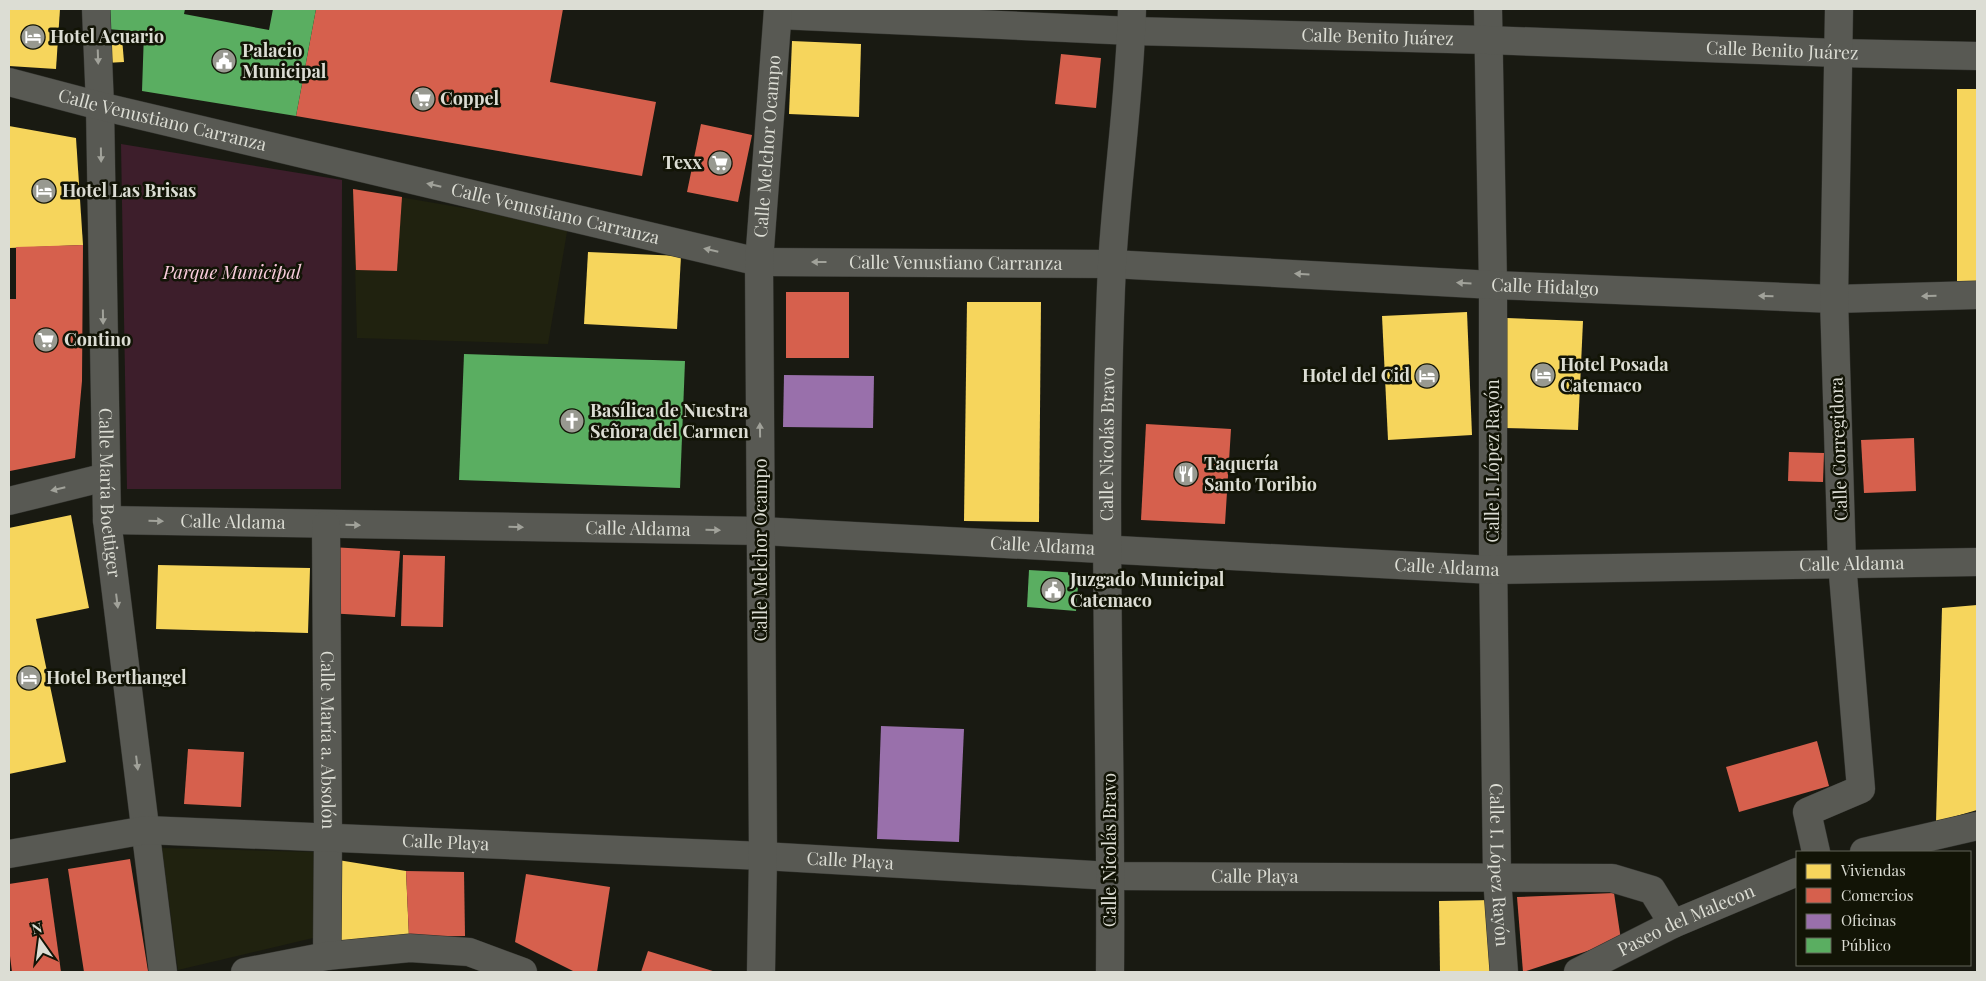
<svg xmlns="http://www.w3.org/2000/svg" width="1986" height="981" font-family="'Playfair Display',serif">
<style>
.built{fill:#20220f}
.green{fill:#3d1e2b}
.homes{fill:#f6d55c}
.shops{fill:#d6604d}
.offices{fill:#9970ab}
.public{fill:#5aae61}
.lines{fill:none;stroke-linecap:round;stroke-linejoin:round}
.minor-casing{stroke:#32332e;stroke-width:29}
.minor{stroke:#585953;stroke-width:28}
.oneway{fill:#a1a29a}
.labels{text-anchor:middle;stroke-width:5;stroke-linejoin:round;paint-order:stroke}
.poi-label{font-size:18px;font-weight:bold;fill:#dcddd4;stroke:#121406;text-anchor:start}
.street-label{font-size:18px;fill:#dcddd4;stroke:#121406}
.park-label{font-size:18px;font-style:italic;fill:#fbcdde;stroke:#121406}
</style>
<rect width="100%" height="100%" fill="#191a12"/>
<g class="built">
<path d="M353 189 568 226 548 344 357 338Z"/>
<path d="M162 848 315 852 313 938 178 970Z"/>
</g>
<path class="green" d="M121 144 342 180 341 489H127Z"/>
<g class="homes">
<path d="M9 9H60L56 69 9 66Z"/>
<path d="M122 38 124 62 105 63 104 39Z"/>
<path d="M792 41 861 44 859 117 789 114Z"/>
<rect x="1957" y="89" width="20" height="192"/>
<path d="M9 126 76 138 83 245 10 248Z"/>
<path d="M588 252 681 256 677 329 584 324Z"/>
<path d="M967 302H1041L1039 522 964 521Z"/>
<path d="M1467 312 1472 435 1388 440 1382 316Z"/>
<path d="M1507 318 1583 321 1578 430 1504 428Z"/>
<path d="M71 515 89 608 36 619 66 762 9 774V528Z"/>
<path d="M158 565 310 568 308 633 156 629Z"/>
<path d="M1977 605V810L1936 822 1942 608Z"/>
<path d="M338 860 406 871 409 937 335 944Z"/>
<path d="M1493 900 1495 972H1440L1439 901Z"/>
</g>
<g class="shops">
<path d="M316 9H563L550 82 656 102 642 176 296 116Z"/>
<path d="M1061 54 1101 58 1096 108 1055 104Z"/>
<path d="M701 124 752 135 738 202 687 192Z"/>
<path d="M353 189 402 197 397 271 356 270Z"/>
<path d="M83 245 82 381 75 458 10 471 9 299H16V247Z"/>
<rect x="786" y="292" width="63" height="66"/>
<path d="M1146 424 1231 429 1225 524 1141 520Z"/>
<path d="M1914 438 1916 491 1864 493 1861 440Z"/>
<path d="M1789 452 1824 453 1823 482 1788 481Z"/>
<path d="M331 547 400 551 395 617 327 613Z"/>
<path d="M403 555 445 556 443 627 401 626Z"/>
<path d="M1817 741 1829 786 1739 812 1726 767Z"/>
<path d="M188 749 244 752 241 807 184 804Z"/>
<path d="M130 859 148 971 84 972 68 869Z"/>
<path d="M406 871 464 872 465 936 409 937Z"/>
<path d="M526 874 610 887 597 972H575L515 942Z"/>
<path d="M48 878 61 972H12L9 948V884Z"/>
<path d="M1614 893 1621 940 1523 972 1517 897Z"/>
<path d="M648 951 716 972H641Z"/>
</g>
<g class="offices">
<path d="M784 375 874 376 873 428 783 427Z"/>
<path d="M881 726 964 729 959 842 877 839Z"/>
</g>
<g class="public">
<path d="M107 9H185L184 14 269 30 273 9H316L296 116 142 91 144 32 107 29Z"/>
<path d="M464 354 685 361 680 488 459 480Z"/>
<path d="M1029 570 1079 573 1076 611 1027 607Z"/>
</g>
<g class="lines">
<defs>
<g id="minor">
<path id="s1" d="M96 9 100 106 107 520 163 972"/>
<path id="s2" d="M1488 9 1493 285V552L1497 878 1504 972"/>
<path id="s3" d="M778 15 1132 31 1487 40 1838 53 1977 56"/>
<path id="s4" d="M9 82 100 106 759 262 1112 264 1493 285 1834 299 1977 295"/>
<path d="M9 501 106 477"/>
<path id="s5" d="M107 520 761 531 1493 570 1977 562"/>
<path id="s6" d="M326 525 328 837 327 956"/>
<path d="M1816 852 1807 812 1861 789 1842 563 1834 299 1839 9"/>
<path d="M1864 852 1977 826"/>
<path id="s7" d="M9 854 146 830 763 856 1111 876 1612 878 1652 890 1673 924"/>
<path d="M245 972 327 956 410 948 469 952 523 972"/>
<path id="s8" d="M761 972 763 856 759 262 778 9"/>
<path id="s9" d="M1110 972C1112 736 1101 501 1112 265 1117 179 1130 94 1132 9"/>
<path id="s10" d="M1578 972 1673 924 1797 872"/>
</g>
</defs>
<use href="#minor" class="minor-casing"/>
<use href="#minor" class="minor"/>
</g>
<defs><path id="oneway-solid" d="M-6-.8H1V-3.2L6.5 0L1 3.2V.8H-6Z" transform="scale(1.25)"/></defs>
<g class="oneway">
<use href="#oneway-solid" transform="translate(98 57) rotate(88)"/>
<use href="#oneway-solid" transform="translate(101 155) rotate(89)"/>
<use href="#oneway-solid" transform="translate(434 185) rotate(-167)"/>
<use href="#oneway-solid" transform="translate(711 250) rotate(-167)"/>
<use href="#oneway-solid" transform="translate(819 262) rotate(-180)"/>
<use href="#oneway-solid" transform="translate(1302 274) rotate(-177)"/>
<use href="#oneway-solid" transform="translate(1464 283) rotate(-177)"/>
<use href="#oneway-solid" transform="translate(1766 296) rotate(-178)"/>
<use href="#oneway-solid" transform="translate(1929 296) rotate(179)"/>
<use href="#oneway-solid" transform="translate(103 317) rotate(89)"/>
<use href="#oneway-solid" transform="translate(760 430) rotate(-91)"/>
<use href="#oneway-solid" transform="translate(58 489) rotate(167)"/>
<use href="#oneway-solid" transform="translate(156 521) rotate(1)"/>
<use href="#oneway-solid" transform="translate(353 525) rotate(1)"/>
<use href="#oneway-solid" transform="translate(516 527) rotate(1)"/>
<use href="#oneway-solid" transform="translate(713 530) rotate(1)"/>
<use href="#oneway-solid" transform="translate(117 601) rotate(83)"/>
<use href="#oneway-solid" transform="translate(137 763) rotate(83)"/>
</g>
<defs>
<symbol id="hotel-disc" viewBox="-11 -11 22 22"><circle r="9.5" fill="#989990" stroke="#121406"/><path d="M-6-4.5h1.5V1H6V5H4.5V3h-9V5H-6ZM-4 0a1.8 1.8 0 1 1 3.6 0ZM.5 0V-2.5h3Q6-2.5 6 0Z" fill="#fff"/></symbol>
<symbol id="civic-disc" viewBox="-11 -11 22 22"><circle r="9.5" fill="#989990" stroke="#121406"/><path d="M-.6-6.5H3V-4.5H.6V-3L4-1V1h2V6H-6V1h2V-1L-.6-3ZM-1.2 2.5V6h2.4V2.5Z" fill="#fff"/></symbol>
<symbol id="supermarket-disc" viewBox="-11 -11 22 22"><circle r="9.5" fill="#989990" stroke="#121406"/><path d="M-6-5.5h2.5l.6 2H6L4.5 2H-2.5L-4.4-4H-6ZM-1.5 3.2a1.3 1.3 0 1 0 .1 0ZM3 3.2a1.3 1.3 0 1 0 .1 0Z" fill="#fff"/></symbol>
<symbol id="church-disc" viewBox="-11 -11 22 22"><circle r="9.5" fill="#989990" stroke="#121406"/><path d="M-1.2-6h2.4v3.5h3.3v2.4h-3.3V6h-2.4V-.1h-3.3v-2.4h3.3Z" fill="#fff"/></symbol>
<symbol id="restaurant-disc" viewBox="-11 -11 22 22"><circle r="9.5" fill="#989990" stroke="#121406"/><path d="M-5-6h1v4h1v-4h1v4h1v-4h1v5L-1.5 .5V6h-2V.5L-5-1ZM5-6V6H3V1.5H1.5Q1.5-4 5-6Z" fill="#fff"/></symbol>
</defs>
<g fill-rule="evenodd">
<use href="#hotel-disc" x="19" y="23" width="28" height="28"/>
<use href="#civic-disc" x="210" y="47" width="28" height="28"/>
<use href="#supermarket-disc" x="409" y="85" width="28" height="28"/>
<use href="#supermarket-disc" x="706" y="149" width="28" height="28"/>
<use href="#hotel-disc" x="30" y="177" width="28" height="28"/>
<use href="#supermarket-disc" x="32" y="326" width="28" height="28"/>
<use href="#hotel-disc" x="1529" y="361" width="28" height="28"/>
<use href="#hotel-disc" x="1413" y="362" width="28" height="28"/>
<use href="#church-disc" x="558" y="407" width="28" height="28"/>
<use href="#restaurant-disc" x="1172" y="460" width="28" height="28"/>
<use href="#civic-disc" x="1039" y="576" width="28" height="28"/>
<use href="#hotel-disc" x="15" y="664" width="28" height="28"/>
</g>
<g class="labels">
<g class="poi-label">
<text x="50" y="43">Hotel Acuario</text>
<text x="242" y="57">Palacio<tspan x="242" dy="21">Municipal</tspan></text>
<text x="440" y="105">Coppel</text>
<text x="702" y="169" text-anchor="end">Texx</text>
<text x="62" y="197">Hotel Las Brisas</text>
<text x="64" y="346">Contino</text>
<text x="1560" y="371">Hotel Posada<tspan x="1560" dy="21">Catemaco</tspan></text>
<text x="1410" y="382" text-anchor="end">Hotel del Cid</text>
<text x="590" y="417">Basílica de Nuestra<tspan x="590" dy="21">Señora del Carmen</tspan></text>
<text x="1204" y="470">Taquería<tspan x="1204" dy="21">Santo Toribio</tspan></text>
<text x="1070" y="586">Juzgado Municipal<tspan x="1070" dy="21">Catemaco</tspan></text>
<text x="46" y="684">Hotel Berthangel</text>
</g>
<g class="street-label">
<text dy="6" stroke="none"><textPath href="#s3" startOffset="600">Calle Benito Juárez</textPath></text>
<text dy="6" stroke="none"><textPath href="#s3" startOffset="1005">Calle Benito Juárez</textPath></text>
<text dy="6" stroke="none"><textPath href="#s4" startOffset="158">Calle Venustiano Carranza</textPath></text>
<text dy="6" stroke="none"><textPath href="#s8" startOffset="826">Calle Melchor Ocampo</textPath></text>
<text dy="6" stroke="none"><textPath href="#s4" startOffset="562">Calle Venustiano Carranza</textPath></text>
<text dy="6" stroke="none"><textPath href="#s4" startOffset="968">Calle Venustiano Carranza</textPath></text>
<text dy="6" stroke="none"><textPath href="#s4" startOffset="1558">Calle Hidalgo</textPath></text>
<text dy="6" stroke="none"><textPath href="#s9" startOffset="528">Calle Nicolás Bravo</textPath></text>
<text transform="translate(1839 449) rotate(-92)" y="6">Calle Corregidora</text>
<text transform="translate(1493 461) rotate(-90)" y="6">Calle I. López Rayón</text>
<text dy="6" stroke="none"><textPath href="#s1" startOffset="484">Calle María Boettiger</textPath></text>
<text dy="6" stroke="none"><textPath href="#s5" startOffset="126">Calle Aldama</textPath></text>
<text dy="6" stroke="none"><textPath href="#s5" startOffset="531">Calle Aldama</textPath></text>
<text dy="6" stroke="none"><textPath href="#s5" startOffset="936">Calle Aldama</textPath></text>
<text transform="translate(761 550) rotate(-90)" y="6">Calle Melchor Ocampo</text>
<text dy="6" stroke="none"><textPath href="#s5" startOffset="1746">Calle Aldama</textPath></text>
<text dy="6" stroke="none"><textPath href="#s5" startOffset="1341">Calle Aldama</textPath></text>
<text dy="6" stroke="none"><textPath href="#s6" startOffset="215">Calle María a. Absolón</textPath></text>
<text dy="6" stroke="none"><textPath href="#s7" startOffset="439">Calle Playa</textPath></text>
<text transform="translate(1110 850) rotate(-90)" y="6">Calle Nicolás Bravo</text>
<text dy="6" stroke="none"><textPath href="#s7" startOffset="844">Calle Playa</textPath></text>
<text dy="6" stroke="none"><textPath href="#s2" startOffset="856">Calle I. López Rayón</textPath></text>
<text dy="6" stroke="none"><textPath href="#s7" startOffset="1249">Calle Playa</textPath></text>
<text dy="6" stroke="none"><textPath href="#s10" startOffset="120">Paseo del Malecon</textPath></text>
</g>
<g class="park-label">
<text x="232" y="279">Parque Municipal</text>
</g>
</g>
<rect width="1986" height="981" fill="none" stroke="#dcddd4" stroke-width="20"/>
<rect x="1796" y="851" width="175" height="115" fill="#121406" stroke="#636458"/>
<rect x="1806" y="864" width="25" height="15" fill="#f6d55c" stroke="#636458"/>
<text x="1841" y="876" font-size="15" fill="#dcddd4">Viviendas</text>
<rect x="1806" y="888" width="25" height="15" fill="#d6604d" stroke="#636458"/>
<text x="1841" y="901" font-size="15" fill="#dcddd4">Comercios</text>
<rect x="1806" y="914" width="25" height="15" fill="#9970ab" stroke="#636458"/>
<text x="1841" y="926" font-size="15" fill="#dcddd4">Oficinas</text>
<rect x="1806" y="938" width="25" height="15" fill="#5aae61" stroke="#636458"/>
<text x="1841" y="951" font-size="15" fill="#dcddd4">Público</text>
<g transform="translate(40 941) rotate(346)" stroke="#121406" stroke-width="4" paint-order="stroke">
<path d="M0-4L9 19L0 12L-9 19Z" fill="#dcddd4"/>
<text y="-8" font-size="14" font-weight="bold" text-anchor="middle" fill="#dcddd4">N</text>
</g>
</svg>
